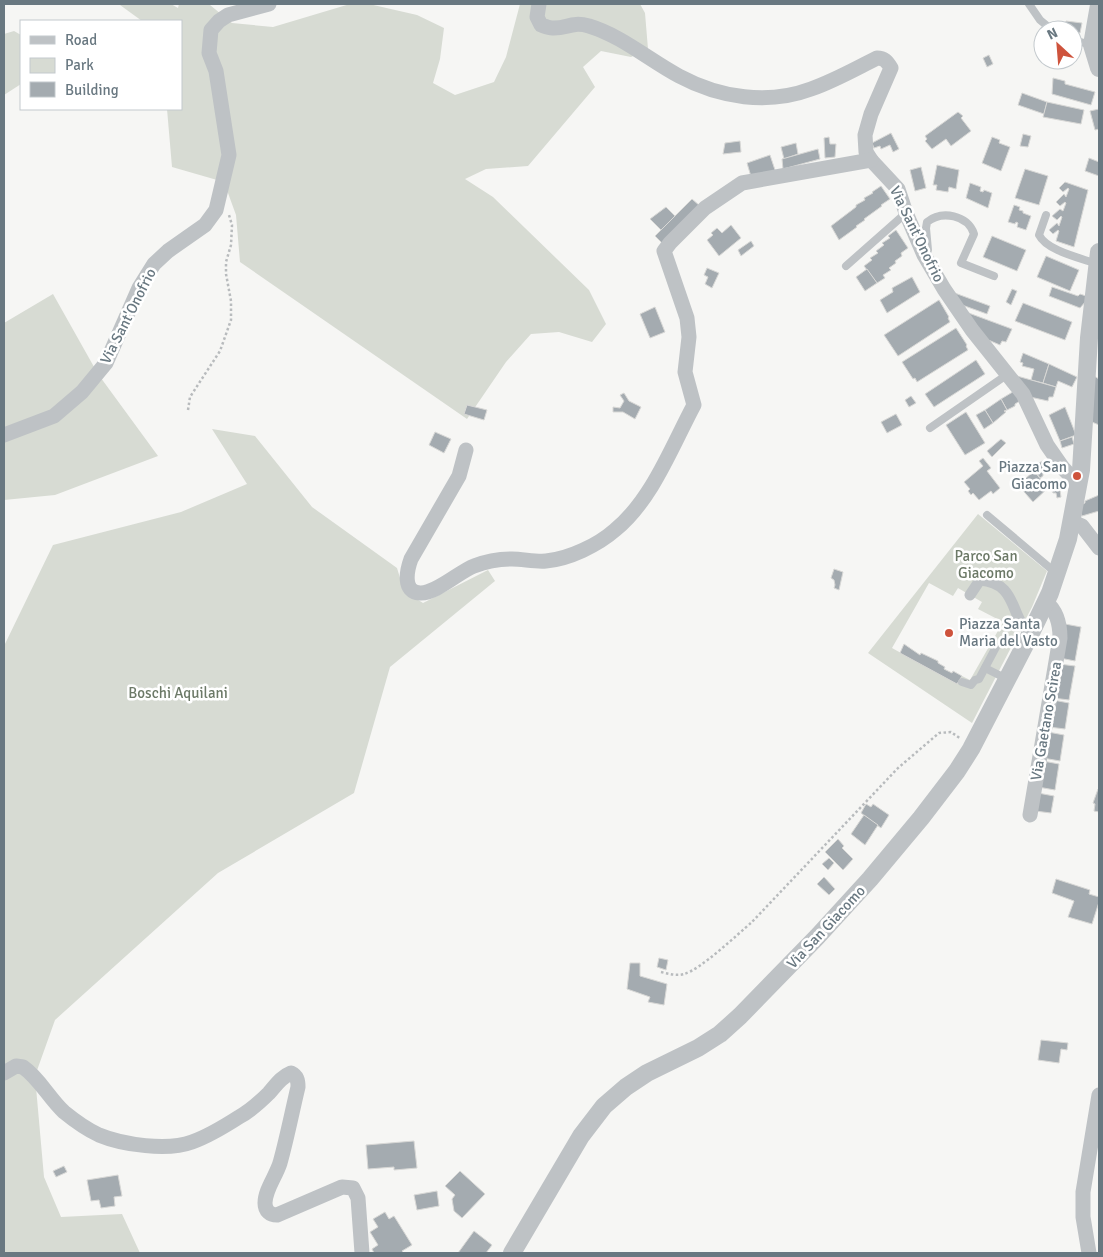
<svg xmlns="http://www.w3.org/2000/svg" width="1103" height="1257" font-family="Signika,sans-serif">
<style>
.green{fill:#d7dbd3;fill-rule:evenodd}
.building{fill:#a4abb0;stroke:#d8d8d6}
.lines{fill:none;stroke-linecap:round;stroke-linejoin:round}
.path{stroke:#b8bbbd;stroke-width:2.5;stroke-dasharray:2.5 2.5;stroke-linecap:butt}
.service{stroke:#bec2c5;stroke-width:8}
.pedestrian{stroke:#bec2c5;stroke-width:11}
.minor{stroke:#bec2c5;stroke-width:15}
.tertiary{stroke:#bec2c5;stroke-width:18}
.poi-dot{fill:#ce533c;stroke:#fff;stroke-width:2}
.labels{text-anchor:middle;stroke-width:5;stroke-linejoin:round;paint-order:stroke}
.street-label{font-size:15px;fill:#697881;stroke:#fff}
.poi-label{font-size:15px;fill:#697881;stroke:#fff;text-anchor:end}
.park-label{font-size:15px;fill:#6c7967;stroke:#fff}
</style>
<rect width="100%" height="100%" fill="#f6f6f4"/>
<g class="green">
<path d="M120 4H171L178 8 179 4H211L210 5 232 23 273 27 350 4H369L417 15 444 28 440 59 433 83 455 95 494 82 506 57 520 4H640L645 13 648 49 631 57 601 51 583 67 595 87 528 166 486 169 465 179 493 197 589 290 606 324 592 342 559 332 531 334 506 362 467 419 240 262 236 215 224 182 172 167 167 109H181V21H142L120 5Z"/>
<path d="M14 31 21 35V84L4 95V34Z"/>
<path d="M53 294 98 374 158 456 55 495 4 500V323Z"/>
<path d="M212 429 255 436 312 507 397 568 404 591 423 603 488 570 495 581 390 667 354 793 218 873 55 1020 35 1076 44 1177 61 1217 122 1214 140 1253H4V646L53 545 181 512 247 484Z"/>
<path d="M978 514 1047 571 1032 607 972 723 868 653ZM929 583 953 596 958 588 982 602 978 609 1003 622 970 680 962 676 957 684 892 648Z"/>
</g>
<g class="building">
<path d="M1066 21 1082 23 1080 33 1064 30Z"/>
<path d="M989 55 993 64 987 67 983 58Z"/>
<path d="M1053 78 1065 81V84L1095 92 1091 105 1052 94Z"/>
<path d="M1022 93 1047 102 1044 114 1018 105Z"/>
<path d="M1047 102 1084 110 1081 124 1043 117Z"/>
<path d="M1099 109V129L1095 130 1090 111Z"/>
<path d="M958 112 963 116 961 118 971 131 951 146 946 139 932 149 925 141 927 139 925 136Z"/>
<path d="M891 133 899 149 893 152 890 145 881 149 880 146 874 148 872 143Z"/>
<path d="M1023 134 1031 136 1028 147 1020 146Z"/>
<path d="M829 137 830 144H836L835 157 825 158 824 138Z"/>
<path d="M992 137 1000 140 999 143 1010 147 1001 171 982 163Z"/>
<path d="M740 141 741 152 723 154 725 143Z"/>
<path d="M796 143 798 154 784 159 781 147Z"/>
<path d="M818 149 820 159 783 169 782 159Z"/>
<path d="M770 155 776 173 752 180 747 163Z"/>
<path d="M1089 158 1099 162V176L1085 171Z"/>
<path d="M937 165 959 170 956 189 949 187 948 192 936 190 937 185H933Z"/>
<path d="M921 167 926 188 915 191 910 170Z"/>
<path d="M1025 169 1048 176 1039 205 1015 198Z"/>
<path d="M1065 182 1088 190 1074 247 1056 241 1059 231 1058 230 1053 234 1049 230 1057 223 1059 226 1062 217 1061 216 1057 220 1052 216 1060 209 1063 211 1066 203 1065 202 1060 206 1056 202 1064 194 1066 197 1069 189 1068 188 1063 192 1059 188Z"/>
<path d="M970 183 981 187 980 191 983 192 984 190 992 193 988 208 966 198Z"/>
<path d="M881 186 890 199 881 205 882 206 864 219 865 220 856 226 857 227 839 240 831 226 856 207V205L865 200 864 198 873 193 872 192Z"/>
<path d="M692 199 700 206 663 244 655 236Z"/>
<path d="M1014 205 1020 207 1019 210 1023 211V213L1031 216 1026 230 1017 227 1018 223 1016 222 1015 224 1008 222Z"/>
<path d="M666 207 675 216 661 230 650 219Z"/>
<path d="M731 225 741 238 719 256 707 240 713 235 711 233 717 228 722 233Z"/>
<path d="M896 230 908 248 901 253 902 256 895 261 896 263 889 268 891 270 883 275 885 278 877 283 864 266 872 260 870 258 878 253 876 251 884 245 882 243 890 238 888 236Z"/>
<path d="M992 236 1026 250 1017 271 983 257Z"/>
<path d="M751 241 754 246 741 256 738 250Z"/>
<path d="M1046 256 1079 270 1070 291 1037 277Z"/>
<path d="M707 268 719 273 712 288 705 284 708 277 704 275Z"/>
<path d="M867 269 877 283 865 291 856 277Z"/>
<path d="M912 277 920 292 887 313 880 300 893 292 892 288Z"/>
<path d="M1052 287 1078 296 1080 294 1086 296V301L1080 308 1049 296Z"/>
<path d="M1012 289 1017 291 1011 305 1006 302Z"/>
<path d="M952 292 990 306 987 314 962 305Z"/>
<path d="M939 300 949 317 948 318 950 322 898 356 884 335Z"/>
<path d="M1023 303 1072 322 1065 340 1015 321Z"/>
<path d="M655 307 665 332 650 338 640 314Z"/>
<path d="M966 312 1012 329 1006 342 1002 341 1000 345 986 339Z"/>
<path d="M956 328 967 345 966 346 968 350 917 382 915 378 913 379 902 362Z"/>
<path d="M1023 353 1049 364 1043 383 1031 380 1034 369 1022 366 1023 363 1020 362Z"/>
<path d="M976 360 985 374 934 407 925 394Z"/>
<path d="M1049 364 1077 377 1072 387 1058 381 1056 387 1043 383Z"/>
<path d="M1089 373 1099 379V425L1092 422Z"/>
<path d="M1017 376 1056 387 1053 397H1049L1048 401 1030 397Z"/>
<path d="M1016 390 1023 399 1015 404V406L1007 410 1001 399Z"/>
<path d="M624 393 629 401 641 407 635 419 623 412H613V407L620 408 624 401 620 395Z"/>
<path d="M911 396 916 403 909 407 905 400Z"/>
<path d="M1001 399 1007 410 1004 411 1006 412 993 423 985 410Z"/>
<path d="M467 405 487 410 484 420 464 414Z"/>
<path d="M1065 407 1076 435 1060 441 1049 415Z"/>
<path d="M985 410 993 423 984 429 976 415Z"/>
<path d="M966 412 985 443 965 455 946 425Z"/>
<path d="M896 414 902 425 887 433 881 422Z"/>
<path d="M435 432 451 439 444 453 429 445Z"/>
<path d="M1072 437 1074 444 1062 448 1060 441Z"/>
<path d="M1001 439 1006 443 992 457 987 451Z"/>
<path d="M983 458 991 468 987 471 1000 488 993 494 991 491 979 500 973 493 971 495 968 491 970 489 964 482 983 466 979 461Z"/>
<path d="M1044 460 1049 469 1043 473V476L1040 478 1032 467Z"/>
<path d="M1034 471 1048 488 1033 502 1018 485Z"/>
<path d="M1059 484 1061 497 1057 498 1056 493H1053L1050 486Z"/>
<path d="M1099 495V511L1082 516 1078 506 1085 503V501Z"/>
<path d="M834 569 843 572 839 590 834 588 835 585 834 580 831 578Z"/>
<path d="M1065 624 1081 627 1075 661 1060 658Z"/>
<path d="M904 644 920 655 921 653 938 661V663L945 667 944 669 952 673 953 671 962 676 957 684 900 653Z"/>
<path d="M1059 664 1075 666 1069 700 1053 698Z"/>
<path d="M1053 700 1069 703 1065 729 1049 727Z"/>
<path d="M1048 732 1064 735 1060 761 1043 758Z"/>
<path d="M1043 761 1059 764 1055 790 1038 787Z"/>
<path d="M1098 789H1099V812L1094 811 1095 804 1093 803Z"/>
<path d="M1038 793 1054 796 1051 813 1035 811Z"/>
<path d="M866 804 871 807 873 804 889 815 881 828 861 813Z"/>
<path d="M864 815 878 825 865 845 851 834Z"/>
<path d="M838 839 844 846 842 848 853 859 843 870 825 852Z"/>
<path d="M829 858 834 863 828 870 822 864Z"/>
<path d="M824 877 835 889 829 895 817 884Z"/>
<path d="M1056 879 1090 890 1089 894 1099 897V902L1092 924 1068 917 1074 901 1052 893Z"/>
<path d="M659 958 668 960 666 970 657 967Z"/>
<path d="M630 963H640V976L667 984 664 1005 648 1002 650 997 627 989Z"/>
<path d="M1041 1040 1068 1043 1067 1050 1061 1049 1059 1063 1038 1060Z"/>
<path d="M414 1141 417 1168 394 1170V1167L368 1169 366 1145Z"/>
<path d="M64 1166 67 1172 56 1177 53 1171Z"/>
<path d="M460 1171 485 1194 462 1218 454 1211 452 1199 455 1195 445 1186Z"/>
<path d="M118 1175 122 1196 114 1197 115 1206 101 1208 99 1200 91 1201 87 1180Z"/>
<path d="M437 1191 439 1206 417 1210 414 1195Z"/>
<path d="M385 1212 389 1219 394 1216 412 1245 402 1251 404 1253H374L372 1249 378 1245 370 1232 378 1227 373 1219Z"/>
<path d="M474 1231 492 1245 486 1253H458Z"/>
</g>
<g class="lines">
<g class="path">
<path d="M188 410 190 397 220 351 231 320V301L226 274V262L231 245 232 225 229 215"/>
<path d="M661 972C669 974 677 976 684 974 700 970 738 934 752 922L898 768 939 733 951 732 961 739"/>
</g>
<g class="service">
<path d="M1029 4 1040 20 1052 30"/>
<path d="M1073 40 1092 45"/>
<path d="M1046 215 1039 235C1047 251 1081 258 1097 264"/>
<path d="M925 254 928 250 926 228 927 222C942 210 968 215 974 234L961 263 994 276"/>
<path d="M846 266 906 213"/>
<path d="M930 428 1008 374"/>
<path d="M987 515 1056 573"/>
<path d="M985 668 1007 679"/>
<path d="M962 682 971 685 975 680 979 679 996 647"/>
</g>
<path class="pedestrian" d="M970 595 980 580C1019 583 1009 618 1031 634"/>
<g class="minor">
<path d="M539 4 537 17 541 25C544 26 549 28 552 28 567 29 571 21 589 26 622 36 649 60 679 76 720 98 768 105 811 89 834 81 855 69 877 58 884 58 887 61 891 68L871 114 865 135 866 152 871 160 898 189 906 213 924 255 944 289 972 330 1023 394 1047 445 1063 468 1079 485"/>
<path d="M4 435 54 416 82 392 106 363 139 288 154 264 168 251 205 225 216 210 229 155 216 71 209 53 211 30 219 21 228 15 269 4"/>
<path d="M466 450 459 476 411 559C407 570 402 592 420 593 436 594 460 571 474 566 487 561 499 559 512 559 523 559 535 562 546 561 569 559 598 545 615 530 652 500 672 446 694 405L685 372 689 337 687 318 664 251 670 243 705 208 742 183 871 160"/>
<path d="M1072 522 1082 526 1099 548"/>
<path d="M1030 815 1060 638C1060 624 1057 611 1046 602"/>
<path d="M4 1073 16 1066 23 1067C39 1078 49 1098 64 1112 75 1121 86 1129 99 1135 123 1145 168 1151 192 1142 209 1136 225 1126 239 1117 250 1111 260 1102 269 1093 276 1085 281 1077 291 1073 297 1076 298 1080 298 1087 292 1112 287 1138 280 1163 276 1176 265 1190 265 1203 265 1211 270 1215 277 1215L342 1187 353 1188 358 1198 362 1253"/>
<path d="M1089 1253 1083 1217V1192L1099 1095"/>
</g>
<g class="tertiary">
<path d="M1099 5 1092 45 1099 68"/>
<path d="M512 1253 581 1136 604 1106 626 1087 647 1073 698 1048 720 1034 740 1016 817 937 870 879 921 818 957 771 971 749 1029 637 1050 593 1068 539 1081 470 1089 338 1099 252"/>
</g>
</g>
<g class="poi-dot">
<circle cx="1077" cy="476" r="5"/>
<circle cx="949" cy="633" r="5"/>
</g>
<g class="labels">
<g class="street-label">
<text transform="translate(917 234) rotate(64)" y="5">Via Sant'Onofrio</text>
<text transform="translate(128 316) rotate(-63)" y="5">Via Sant'Onofrio</text>
<text transform="translate(1046 721) rotate(-80)" y="5">Via Gaetano Scirea</text>
<text transform="translate(826 927) rotate(-47)" y="5">Via San Giacomo</text>
</g>
<g class="poi-label">
<text x="1067" y="472">Piazza San<tspan x="1067" dy="17">Giacomo</tspan></text>
<text x="959" y="629" text-anchor="start">Piazza Santa<tspan x="959" dy="17">Maria del Vasto</tspan></text>
</g>
<g class="park-label">
<text x="986" y="561">Parco San<tspan x="986" dy="17">Giacomo</tspan></text>
<text x="178" y="698">Boschi Aquilani</text>
</g>
</g>
<rect width="1103" height="1257" fill="none" stroke="#697881" stroke-width="10"/>
<rect x="20" y="20" width="162" height="90" fill="#ffffff" stroke="#c3c9cd"/>
<rect x="30" y="36" width="25" height="8" fill="#bec2c5" stroke="#c3c9cd"/>
<text x="65" y="45" font-size="15" fill="#697881">Road</text>
<rect x="30" y="58" width="25" height="15" fill="#d7dbd3" stroke="#c3c9cd"/>
<text x="65" y="70" font-size="15" fill="#697881">Park</text>
<rect x="30" y="82" width="25" height="15" fill="#a4abb0" stroke="#c3c9cd"/>
<text x="65" y="95" font-size="15" fill="#697881">Building</text>
<g transform="translate(1058 45) rotate(334)"><circle r="24" fill="#ffffff" stroke="#c3c9cd"/>
<path d="M0-4L9 19L0 12L-9 19Z" fill="#ce533c"/>
<text y="-8" font-size="14" font-weight="bold" text-anchor="middle" fill="#697881">N</text>
</g>
</svg>
